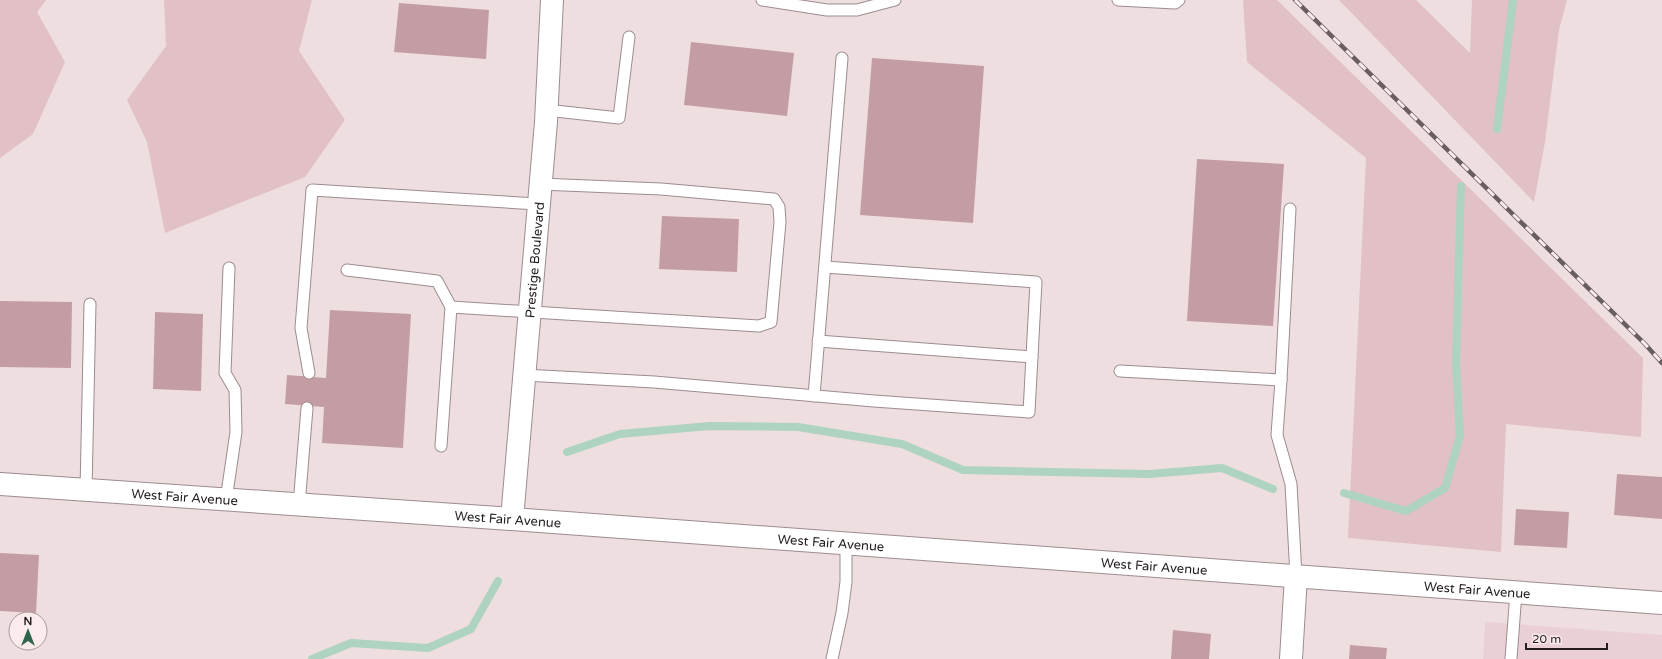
<svg xmlns="http://www.w3.org/2000/svg" width="1662" height="659" font-family="'Varela Round',sans-serif">
<style>
.built{fill:#ead0d5}
.green{fill:#e1c0c6}
.lines{fill:none;stroke-linecap:round;stroke-linejoin:round}
.stream{stroke:#aed3c0;stroke-width:8}
.building{fill:#c49da4}
.service-casing{stroke:#9c8c8f;stroke-width:13}
.minor-casing{stroke:#9c8c8f;stroke-width:24}
.tertiary-casing{stroke:#9c8c8f;stroke-width:24}
.service{stroke:#fff;stroke-width:11}
.minor{stroke:#fff;stroke-width:22}
.tertiary{stroke:#fff;stroke-width:22}
.rail-casing{stroke:#685e60;stroke-width:4.5}
.rail{stroke:#fcebed;stroke-width:3;stroke-dasharray:9;stroke-linecap:butt}
.labels{text-anchor:middle;stroke-width:3;stroke-linejoin:round;paint-order:stroke}
.street-label{font-size:13px;fill:#231d1e;stroke:#fcebed}
</style>
<rect width="100%" height="100%" fill="#efdee0"/>
<path class="built" d="M1485 622 1662 635V659H1483Z"/>
<g class="green">
<path d="M0 0H46L37 12 65 62 33 134 0 158Z"/>
<path d="M164 0H312L299 51 345 120 305 177 165 233 147 142 127 100 166 46Z"/>
<path d="M1243 0H1277L1643 358 1641 437 1506 424 1501 552 1348 538 1366 158 1247 62Z"/>
<path d="M1339 0H1416L1470 53 1472 0H1567L1559 30 1545 142 1534 202Z"/>
</g>
<g class="lines">
<g class="stream">
<path d="M1497 129 1513 0"/>
<path d="M567 452 620 434 709 426 798 427 902 444 963 470 1149 474 1222 468 1273 489"/>
<path d="M1344 493 1406 511 1445 488 1460 436 1456 363 1461 186"/>
<path d="M312 659 351 643 428 648 471 629 498 581"/>
</g>
</g>
<g class="building">
<path d="M399 3 489 10 486 59 394 52Z"/>
<path d="M691 42 794 53 787 116 684 105Z"/>
<path d="M872 58 984 66 973 223 860 215Z"/>
<path d="M1197 159 1284 164 1273 326 1187 321Z"/>
<path d="M662 216 739 219 737 272 659 269Z"/>
<path d="M0 301 72 302 71 368 0 367Z"/>
<path d="M330 310 411 314 403 448 322 443 324 407 285 404 287 375 326 378Z"/>
<path d="M155 312 203 314 201 391 153 389Z"/>
<path d="M1617 474 1662 477V519L1614 515Z"/>
<path d="M1516 509 1569 512 1567 548 1514 545Z"/>
<path d="M0 553 39 555 36 613 0 611Z"/>
<path d="M1173 630 1211 634 1209 659H1171Z"/>
<path d="M1350 645 1387 648 1386 659H1349Z"/>
</g>
<g class="lines">
<defs>
<g id="service">
<path d="M762 0 827 10H857L895 0"/>
<path d="M1118 0 1175 3 1179 0"/>
<path d="M546 110 619 118 629 37"/>
<path d="M1290 209 1281 380 1277 435 1291 484 1296 576"/>
<path d="M347 270 437 281 451 307"/>
<path d="M818 341 1032 357"/>
<path d="M1120 371 1281 380"/>
<path d="M309 373 301 328 312 190 537 204"/>
<path d="M524 375 654 382 874 401 1029 412 1036 282 825 267"/>
<path d="M814 396 842 58"/>
<path d="M441 446 451 307 759 326 771 322 780 222 779 207 774 199 661 189 540 184"/>
<path d="M86 490 90 304"/>
<path d="M226 500 236 432 235 390 225 373 229 268"/>
<path d="M299 505 307 408"/>
<path d="M832 659 842 613 846 582V544"/>
<path d="M1511 659 1516 592"/>
</g>
<g id="minor">
<path id="s1" d="M512 519 546 122 552 0"/>
<path d="M1291 659 1296 576"/>
</g>
<g id="tertiary">
<path id="s2" d="M0 484 512 519 1662 603"/>
</g>
</defs>
<use href="#service" class="service-casing"/>
<use href="#minor" class="minor-casing"/>
<use href="#tertiary" class="tertiary-casing"/>
<use href="#service" class="service"/>
<use href="#minor" class="minor"/>
<use href="#tertiary" class="tertiary"/>
<defs>
<path id="rail" d="M1295 0 1645 344 1662 363"/>
</defs>
<use href="#rail" class="rail-casing"/>
<use href="#rail" class="rail"/>
</g>
<g class="labels">
<g class="street-label">
<text dy="5" stroke="none"><textPath href="#s1" startOffset="260">Prestige Boulevard</textPath></text>
<text dy="5" stroke="none"><textPath href="#s2" startOffset="185">West Fair Avenue</textPath></text>
<text dy="5" stroke="none"><textPath href="#s2" startOffset="509">West Fair Avenue</textPath></text>
<text dy="5" stroke="none"><textPath href="#s2" startOffset="833">West Fair Avenue</textPath></text>
<text dy="5" stroke="none"><textPath href="#s2" startOffset="1157">West Fair Avenue</textPath></text>
<text dy="5" stroke="none"><textPath href="#s2" startOffset="1481">West Fair Avenue</textPath></text>
</g>
</g>
<g transform="translate(28 631)"><circle r="19" fill="#fcebed" stroke="#a5999a"/>
<path d="M0-3L7 15L0 10L-7 15Z" fill="#2d644c"/>
<text y="-6" font-size="11" font-weight="bold" text-anchor="middle" fill="#231d1e">N</text>
</g>
<path d="M1526 643v6h81v-6" fill="none" stroke="#231d1e" stroke-width="2"/>
<text x="1532" y="643" font-size="12" fill="#231d1e" stroke="#fcebed" stroke-width="3" paint-order="stroke">20 m</text>
</svg>
